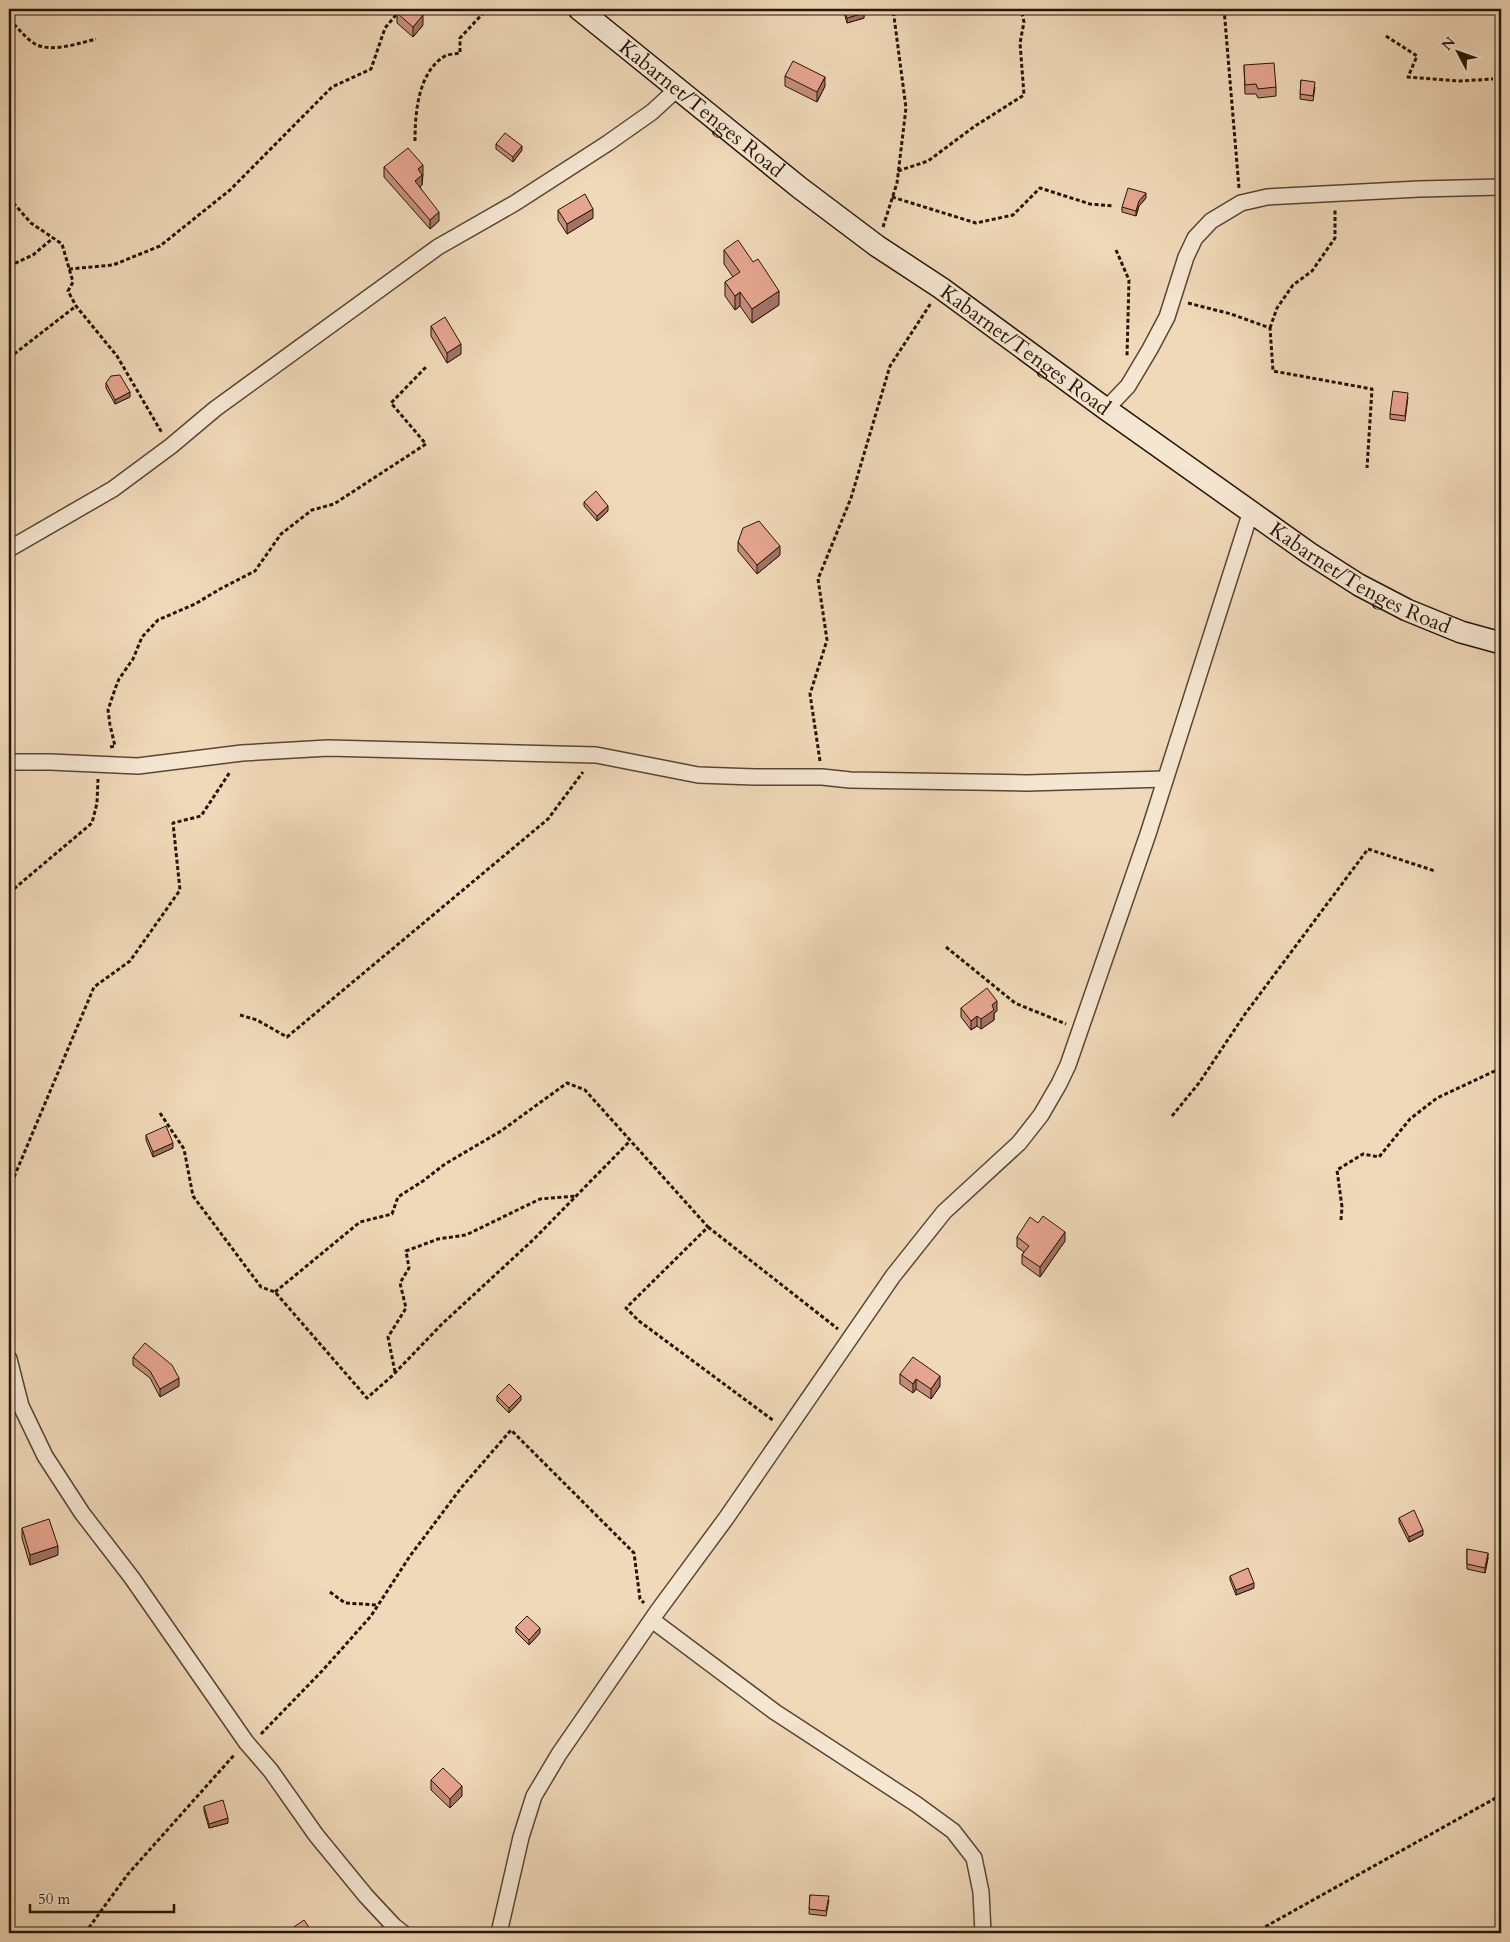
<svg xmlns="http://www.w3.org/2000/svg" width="1510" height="1942" font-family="Cardo,serif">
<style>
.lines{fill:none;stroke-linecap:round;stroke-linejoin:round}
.street-casing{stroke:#584634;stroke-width:18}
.secondary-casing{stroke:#261507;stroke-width:24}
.path{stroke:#261507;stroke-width:3;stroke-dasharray:4 2.5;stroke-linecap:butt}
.street{stroke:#f5e6d2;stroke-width:15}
.secondary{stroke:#f5e6d2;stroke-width:21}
.wall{fill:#c68e7c;stroke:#261507}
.shaded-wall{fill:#a17465;stroke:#261507}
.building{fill:#e6a590;stroke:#261507}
.labels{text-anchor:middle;stroke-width:4.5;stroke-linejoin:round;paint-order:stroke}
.street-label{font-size:21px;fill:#261507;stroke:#f5e6d2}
</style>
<rect width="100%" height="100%" fill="#f0d9b9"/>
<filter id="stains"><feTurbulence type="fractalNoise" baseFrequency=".004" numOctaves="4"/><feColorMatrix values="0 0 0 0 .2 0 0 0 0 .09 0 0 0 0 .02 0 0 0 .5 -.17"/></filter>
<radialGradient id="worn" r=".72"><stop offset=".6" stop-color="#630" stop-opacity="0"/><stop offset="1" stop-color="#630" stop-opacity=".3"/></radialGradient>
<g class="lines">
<defs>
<g id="street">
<path d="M1106 409 1128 386 1150 349 1167 317 1186 257 1195 238 1211 221 1241 203 1267 197 1419 189 1501 187"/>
<path d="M9 549 113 489 171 446 215 409 438 247 515 203 608 143 652 112 677 89"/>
<path d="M9 762H50L138 766 242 753 328 748 596 755 698 775 755 777H822L850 780 1027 783 1165 779"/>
<path d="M9 1359 21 1406 45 1456 82 1513 132 1578 246 1742 271 1771 316 1835 366 1896 394 1926 403 1933"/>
<path d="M652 1620 775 1712 916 1804 953 1831 974 1858 981 1892 983 1933"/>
<path d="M499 1933 521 1837 534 1796 559 1754 657 1612 727 1517 893 1276 944 1212 1019 1143 1041 1115 1059 1084 1068 1065 1148 834 1251 511"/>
</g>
<g id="secondary">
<path id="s1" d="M579 9 800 188 877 246 941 288 1106 409 1309 553 1359 585 1407 610 1461 632 1501 643"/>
</g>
</defs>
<use href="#street" class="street-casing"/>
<use href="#secondary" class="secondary-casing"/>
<g class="path">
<path d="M1224 9 1239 188"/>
<path d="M9 20C18 27 25 38 35 44 51 53 80 43 96 39"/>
<path d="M1386 36 1417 56 1408 77 1460 81 1493 79"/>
<path d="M415 141C415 113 418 72 445 56 449 54 455 54 460 53V38L487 9"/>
<path d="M898 171 928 161 975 126 1024 95 1020 43 1024 22 1021 9"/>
<path d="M892 197 976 223 1013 215 1040 188 1090 204 1114 206"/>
<path d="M9 198 31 223 62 244 73 282 68 291 76 306 117 356 162 433"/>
<path d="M883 227 897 183 906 108 893 9"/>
<path d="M1116 250 1129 280 1127 356"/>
<path d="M9 266 33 255 53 238"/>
<path d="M69 269 113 265 160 246 230 190 332 87 371 69 385 28 401 9"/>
<path d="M1188 303 1231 314 1270 328 1273 371 1372 389 1367 468"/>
<path d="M1270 328 1277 308 1293 285 1312 271 1335 238V209"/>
<path d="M9 358 76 306"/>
<path d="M110 747 115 746 110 725 108 710 115 689 119 679 133 659 142 637 158 620 195 604 220 589 255 571 281 534 312 510 334 504 426 444 391 403 426 367"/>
<path d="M820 761 810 694 827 640 818 579 851 498 890 366 931 303"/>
<path d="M9 893 92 823 97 803 98 779"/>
<path d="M946 947 1015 1003 1066 1024"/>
<path d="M240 1015 257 1020 287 1037 548 819 583 772"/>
<path d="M160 1113 184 1149 193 1196 261 1287 275 1292 367 1398 392 1376 442 1324 534 1239 630 1141"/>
<path d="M1172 1116 1199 1083 1245 1014 1368 849 1435 871"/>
<path d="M9 1189 94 987 130 961 180 890 173 823 201 816 230 772"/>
<path d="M1341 1220 1342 1207 1337 1170 1363 1154 1379 1157 1410 1119 1437 1098 1501 1068"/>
<path d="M708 1227 838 1329"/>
<path d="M275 1292 360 1222 392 1214 398 1197 423 1181 445 1164 501 1131 567 1083 585 1090 708 1227 626 1308 639 1321 774 1421"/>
<path d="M395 1372 388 1337 406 1308 400 1283 409 1268 406 1251 438 1239 466 1235 540 1199 576 1196"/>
<path d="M330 1592 345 1603 377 1605"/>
<path d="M261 1734 323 1670 371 1616 410 1556 461 1488 511 1430 634 1553 640 1599 644 1603"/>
<path d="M85 1933 128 1874 235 1754"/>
<path d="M1254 1933 1501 1795"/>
</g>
<use href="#street" class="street"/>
<use href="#secondary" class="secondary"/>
</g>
<g class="wall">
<path d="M99 9H109L104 14Z"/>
<path d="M843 9H863L864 18 847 23Z"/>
<path d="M397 13 423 25 413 37 397 23Z"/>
<path d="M1244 65 1276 87V96L1258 98 1256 94H1245Z"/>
<path d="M785 76 825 86 817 102 785 86Z"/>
<path d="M1301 80 1315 87 1313 101 1300 99Z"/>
<path d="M496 144 522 150 513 162 496 149Z"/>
<path d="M384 167 423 175 422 185 420 187 439 221 430 229 384 177Z"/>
<path d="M1146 198 1139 206 1136 216 1122 212V207Z"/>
<path d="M558 210 593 218 567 234 558 220Z"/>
<path d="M724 250 779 305 752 323 740 306 735 310 725 296V282L733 277 724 264Z"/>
<path d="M431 326 461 354 447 363 431 336Z"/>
<path d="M106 383 130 397 115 404 106 388Z"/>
<path d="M1408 397 1405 421 1390 419V414Z"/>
<path d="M584 502 608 511 597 521 584 506Z"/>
<path d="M738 542 780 555 757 574 738 551Z"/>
<path d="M961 1008 997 1011 994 1013V1020L981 1029 977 1026 971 1030 961 1017Z"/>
<path d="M146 1135 173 1148 153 1157 146 1140Z"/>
<path d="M1017 1237 1065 1241 1040 1277 1022 1264V1255L1024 1252 1017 1247Z"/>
<path d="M133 1357 179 1386 160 1397 150 1378 133 1365Z"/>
<path d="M900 1374 940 1386 931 1399 916 1389 913 1393 900 1384Z"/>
<path d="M497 1396 521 1400 509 1413 497 1401Z"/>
<path d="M1399 1518 1423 1535 1409 1542 1399 1522Z"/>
<path d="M22 1528 58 1555 30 1565 22 1538Z"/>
<path d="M1467 1549 1488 1558 1485 1573 1467 1569Z"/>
<path d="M1230 1576 1254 1588 1236 1595 1230 1580Z"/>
<path d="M516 1627 540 1633 529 1645 516 1632Z"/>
<path d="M431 1780 462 1796 450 1808 431 1790Z"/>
<path d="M204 1806 228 1823 209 1828 204 1811Z"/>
<path d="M810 1895 829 1900 826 1916 809 1914Z"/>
</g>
<g class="shaded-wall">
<path d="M104 9H109L104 14Z"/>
<path d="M864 13V18L847 23V18Z"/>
<path d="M423 15V25L413 37V27Z"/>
<path d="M825 77V86L817 102V92Z"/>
<path d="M522 146V150L513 162V157Z"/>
<path d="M423 165V175L418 179V169Z"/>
<path d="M422 175V185L415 191V181Z"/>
<path d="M1146 193V198L1139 206 1136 216V211L1139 201Z"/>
<path d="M593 209V218L567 234V224Z"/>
<path d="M439 212V221L430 229V220Z"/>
<path d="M779 291V305L752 323V309Z"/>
<path d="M740 292V306L735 310V296Z"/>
<path d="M461 344V354L447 363V353Z"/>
<path d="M130 392V397L115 404V400Z"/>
<path d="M608 506V511L597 521V516Z"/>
<path d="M780 546V555L757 574V565Z"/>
<path d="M997 1001V1011L994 1013V1020L981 1029V1019L992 1005Z"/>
<path d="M977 1016V1026L971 1030V1021Z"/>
<path d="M173 1143V1148L153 1157V1152Z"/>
<path d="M1065 1232V1241L1040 1277V1267Z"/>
<path d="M940 1376V1386L931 1399V1389Z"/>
<path d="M179 1378V1386L160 1397V1389Z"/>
<path d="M916 1379V1389L913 1393V1384Z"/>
<path d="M521 1396V1400L509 1413V1408Z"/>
<path d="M1423 1530V1535L1409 1542V1537Z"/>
<path d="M58 1546V1555L30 1565V1555Z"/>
<path d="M1488 1553V1558L1485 1573V1568Z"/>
<path d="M1254 1583V1588L1236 1595V1590Z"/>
<path d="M540 1628V1633L529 1645V1640Z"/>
<path d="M462 1786V1796L450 1808V1799Z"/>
<path d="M228 1818V1823L209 1828V1824Z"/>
</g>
<g class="building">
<path d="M401 9H415L423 15 413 27 397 13Z"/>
<path d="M844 9H863L864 13 847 18Z"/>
<path d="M793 61 825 77 817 92 785 76Z"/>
<path d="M1274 63 1276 87 1258 89 1256 84 1245 85 1244 65Z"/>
<path d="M1301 80 1315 82 1313 96 1300 94Z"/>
<path d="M505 133 522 146 513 157 496 144Z"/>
<path d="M408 148 423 165 418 169 422 175 415 181 439 212 430 220 384 167Z"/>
<path d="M1128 188 1146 193 1139 201 1136 211 1122 207Z"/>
<path d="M585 194 593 209 567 224 558 210Z"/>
<path d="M738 240 753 262 758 259 779 291 752 309 740 292 735 296 725 282 740 272 724 250Z"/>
<path d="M445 317 461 344 447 353 431 326Z"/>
<path d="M120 375 130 392 115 400 106 383 111 376Z"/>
<path d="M1393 391 1408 393 1405 416 1390 414Z"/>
<path d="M596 491 608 506 597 516 584 502Z"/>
<path d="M759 521 780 546 757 565 738 542 743 528Z"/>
<path d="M987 988 997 1001 992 1005 994 1010 981 1019 977 1016 971 1021 961 1008Z"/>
<path d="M166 1126 173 1143 153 1152 146 1135Z"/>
<path d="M1043 1216 1065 1232 1040 1267 1022 1255 1029 1246 1017 1237 1030 1217 1038 1223Z"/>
<path d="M145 1343 172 1365 179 1378 160 1389 150 1371 133 1357Z"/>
<path d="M913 1357 940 1376 931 1389 916 1379 913 1384 900 1374Z"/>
<path d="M509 1384 521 1396 509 1408 497 1396Z"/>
<path d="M1414 1510 1423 1530 1409 1537 1399 1518Z"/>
<path d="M49 1519 58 1546 30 1555 22 1528Z"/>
<path d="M1467 1549 1488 1553 1485 1568 1467 1564Z"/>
<path d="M1248 1568 1254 1583 1236 1590 1230 1576Z"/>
<path d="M527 1616 540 1628 529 1640 516 1627Z"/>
<path d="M443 1768 462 1786 450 1799 431 1780Z"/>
<path d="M223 1800 228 1818 209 1824 204 1806Z"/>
<path d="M810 1895 829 1896 826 1911 809 1909Z"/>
<path d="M304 1920 313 1933H289L288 1931Z"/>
</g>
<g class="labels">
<g class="street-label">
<text dy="7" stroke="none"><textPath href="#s1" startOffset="158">Kabarnet/Tenges Road</textPath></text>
<text dy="7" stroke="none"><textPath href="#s1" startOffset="562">Kabarnet/Tenges Road</textPath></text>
<text dy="7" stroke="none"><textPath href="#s1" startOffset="968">Kabarnet/Tenges Road</textPath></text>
</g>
</g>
<rect width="1510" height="1942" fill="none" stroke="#f0d9b9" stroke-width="30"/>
<rect x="10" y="10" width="1490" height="1922" fill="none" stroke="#261507" stroke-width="2.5"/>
<rect x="15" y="15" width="1480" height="1912" fill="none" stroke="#261507"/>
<g transform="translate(1458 52) rotate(311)" stroke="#f5e6d2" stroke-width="4" paint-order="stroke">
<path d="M0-4L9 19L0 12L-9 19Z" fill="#261507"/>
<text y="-8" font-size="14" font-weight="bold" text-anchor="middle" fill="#261507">N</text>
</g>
<path d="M30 1904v8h144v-8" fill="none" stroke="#261507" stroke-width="2.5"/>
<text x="38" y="1904" font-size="15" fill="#261507" stroke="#f5e6d2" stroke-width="4" paint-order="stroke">50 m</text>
<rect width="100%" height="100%" filter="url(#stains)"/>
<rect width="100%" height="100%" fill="url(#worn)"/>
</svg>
